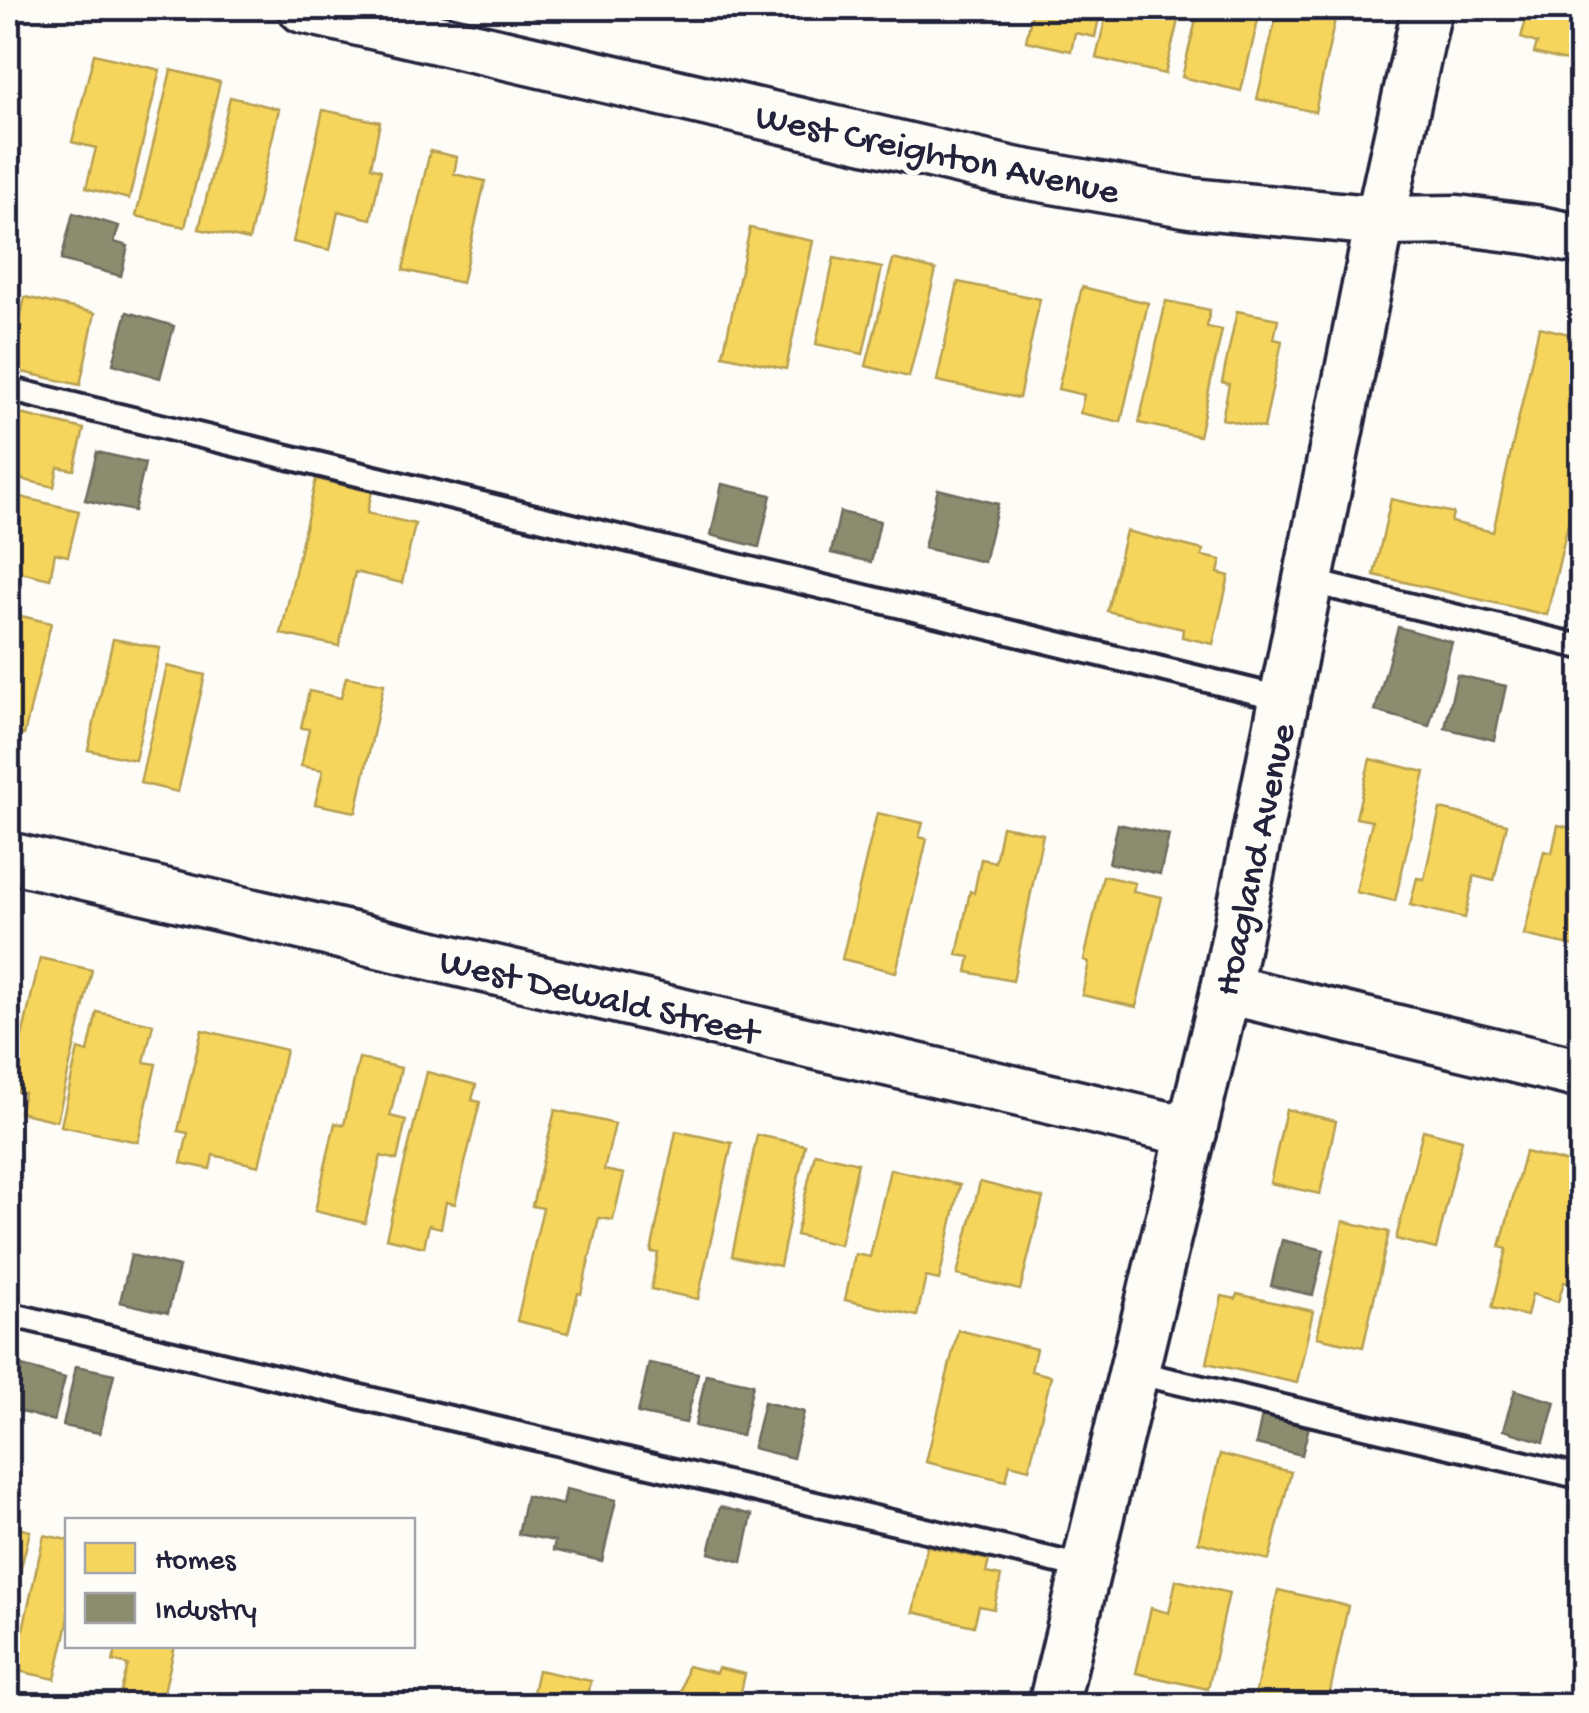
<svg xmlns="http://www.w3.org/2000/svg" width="1589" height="1713" font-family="'Gochi Hand',sans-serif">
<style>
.homes{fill:#f6d55c;stroke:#b69f52;stroke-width:2.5}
.industry{fill:#8c8c6e;stroke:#6c6c5f;stroke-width:2.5}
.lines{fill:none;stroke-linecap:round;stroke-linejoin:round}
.service-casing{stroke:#22223b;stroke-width:30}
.minor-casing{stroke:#22223b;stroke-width:55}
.service{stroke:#fdfcf7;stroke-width:22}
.minor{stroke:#fdfcf7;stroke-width:48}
.labels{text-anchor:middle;stroke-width:10;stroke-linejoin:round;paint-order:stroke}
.street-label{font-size:38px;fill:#22223b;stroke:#fdfcf7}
</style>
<rect width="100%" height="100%" fill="#fdfcf7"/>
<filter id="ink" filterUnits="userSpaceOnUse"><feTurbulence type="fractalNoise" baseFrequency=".01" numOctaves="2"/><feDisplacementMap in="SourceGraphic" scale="20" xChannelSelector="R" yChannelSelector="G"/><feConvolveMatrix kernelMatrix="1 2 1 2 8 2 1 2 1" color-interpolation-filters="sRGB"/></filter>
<g filter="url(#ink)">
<g class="homes">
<path d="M1033 8H1101L1095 37 1075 33 1071 51 1026 41Z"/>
<path d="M1108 8H1181L1165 74 1096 58Z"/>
<path d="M1199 8H1261L1241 91 1182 77Z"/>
<path d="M1278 8 1337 10 1315 112 1257 99Z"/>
<path d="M1529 8H1582V65L1534 53 1537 43 1521 38Z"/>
<path d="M94 54 160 70 129 199 86 188 96 148 72 142Z"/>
<path d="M171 70 220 82 185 227 136 216Z"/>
<path d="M230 97 279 109 249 240 199 229Z"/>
<path d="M323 110 380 122 371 167 381 170 371 219 338 211 330 250 293 242Z"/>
<path d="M430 151 457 157 454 174 485 181 462 283 403 270Z"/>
<path d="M750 228 813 241 786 369 723 355Z"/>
<path d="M834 258 882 268 863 354 816 344Z"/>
<path d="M893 259 936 270 909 377 866 366Z"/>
<path d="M958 282 1040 299 1019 398 937 381Z"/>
<path d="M1082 287 1148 303 1121 422 1080 413 1084 395 1058 389Z"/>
<path d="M25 297 95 313 80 385 9 369Z"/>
<path d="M1166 301 1210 310 1207 327 1222 330 1199 436 1139 423Z"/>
<path d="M1237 311 1278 319 1274 339 1282 341 1264 428 1222 419 1229 384 1222 382Z"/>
<path d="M1539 327 1582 337V463L1547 615 1374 575 1391 499 1453 513 1451 522 1493 532Z"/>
<path d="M8 411 84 429 74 470 58 467 54 487 8 476Z"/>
<path d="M316 479 372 492 367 513 415 524 402 583 355 572 339 646 281 634Z"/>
<path d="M8 494 79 511 68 556 55 553 50 579 8 569Z"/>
<path d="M1126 531 1203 550 1202 556 1221 560 1218 573 1229 576 1213 644 1182 637 1183 629 1107 611Z"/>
<path d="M8 613 51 623 24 735 20 734 16 754 8 752Z"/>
<path d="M113 639 160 648 135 760 88 750Z"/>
<path d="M167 666 205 675 178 792 140 783Z"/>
<path d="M346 677 384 684 356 812 315 804 323 770 301 766 309 729 301 728 309 691 341 698Z"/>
<path d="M1370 759 1425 772 1395 901 1356 892 1372 821 1356 818Z"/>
<path d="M1440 809 1507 824 1494 881 1474 876 1465 918 1410 905 1417 878 1424 879Z"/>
<path d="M877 813 923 823 919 837 927 839 896 972 842 959Z"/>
<path d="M1582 823 1579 947 1524 935 1544 851 1552 853 1558 825 1580 830Z"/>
<path d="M1002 826 1043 834 1013 981 967 972 970 957 957 955 970 891 974 893 981 859 995 862Z"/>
<path d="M1103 876 1135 883 1133 891 1162 897 1136 1007 1082 995 1089 962 1084 960Z"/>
<path d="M40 958 92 970 57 1121 19 1112 24 1093 10 1090Z"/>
<path d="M97 1012 153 1024 144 1062 156 1064 138 1142 61 1126 78 1049 88 1052Z"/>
<path d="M202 1030 286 1050 259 1166 213 1155 210 1169 181 1163 188 1133 178 1131Z"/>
<path d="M359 1058 401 1068 390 1116 406 1120 397 1160 381 1156 365 1223 315 1211 335 1123 344 1125Z"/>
<path d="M427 1072 476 1085 472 1100 480 1102 455 1204 446 1202 441 1228 429 1225 424 1247 386 1238Z"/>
<path d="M1286 1109 1336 1121 1320 1194 1270 1183Z"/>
<path d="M555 1110 615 1124 604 1170 624 1174 613 1220 599 1218 581 1294 578 1293 568 1333 517 1321 543 1208 532 1206Z"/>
<path d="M1423 1130 1462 1140 1436 1249 1396 1239Z"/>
<path d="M676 1131 732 1143 698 1299 651 1289 658 1253 651 1252Z"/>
<path d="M757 1135 805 1145 780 1266 732 1256Z"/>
<path d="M1525 1152 1582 1166 1579 1227 1582 1228V1255L1574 1284 1564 1282 1558 1302 1532 1294 1527 1316 1492 1308 1507 1249 1500 1247Z"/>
<path d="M815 1153 858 1163 840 1245 796 1235Z"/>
<path d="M890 1169 960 1185 939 1280 926 1277 917 1316 845 1300 855 1254 870 1257Z"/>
<path d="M980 1182 1043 1198 1020 1290 957 1275Z"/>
<path d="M1343 1221 1389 1232 1363 1347 1317 1337Z"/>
<path d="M1237 1294 1313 1311 1297 1383 1207 1363 1222 1296 1236 1299Z"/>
<path d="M958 1330 1036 1349 1031 1371 1051 1376 1029 1469 1010 1464 1006 1481 926 1462Z"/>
<path d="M1220 1454 1291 1472 1269 1560 1198 1542Z"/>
<path d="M8 1526 30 1531 8 1621Z"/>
<path d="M44 1535 68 1540V1623L55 1679 14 1670Z"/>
<path d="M927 1546 989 1560 986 1573 1001 1576 994 1609 979 1606 974 1626 913 1612Z"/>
<path d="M1176 1580 1229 1593 1208 1689 1136 1673 1151 1608 1169 1613Z"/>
<path d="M1278 1590 1348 1606 1327 1706H1257L1258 1701 1254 1700Z"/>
<path d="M117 1646H175L161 1704 120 1694 128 1665 113 1661Z"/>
<path d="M687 1666 716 1673 718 1668 745 1674 738 1706H678Z"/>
<path d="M538 1670 591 1681 586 1706H530Z"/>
<path d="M1546 1694 1582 1701V1706H1544Z"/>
</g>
<g class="industry">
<path d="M73 213 119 226 114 242 128 246 121 276 61 260Z"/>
<path d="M127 312 174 326 160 378 113 364Z"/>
<path d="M97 452 145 463 134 511 85 500Z"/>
<path d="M722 484 771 495 759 547 711 535Z"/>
<path d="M938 489 998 504 984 562 924 548Z"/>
<path d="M840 512 880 521 871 562 831 553Z"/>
<path d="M1398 627 1452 642 1429 726 1375 711Z"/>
<path d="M1457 675 1506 686 1494 740 1445 728Z"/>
<path d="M1118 824 1169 835 1160 874 1109 863Z"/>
<path d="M1282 1240 1324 1250 1313 1295 1271 1286Z"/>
<path d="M131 1255 179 1267 168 1313 120 1302Z"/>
<path d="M649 1363 698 1373 686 1423 638 1413Z"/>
<path d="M18 1365 65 1378 54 1421 8 1408Z"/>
<path d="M76 1366 114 1374 100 1433 63 1426Z"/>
<path d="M706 1374 753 1384 742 1436 695 1426Z"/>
<path d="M1515 1390 1555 1402 1544 1442 1503 1430Z"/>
<path d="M764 1402 804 1412 793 1458 753 1448Z"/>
<path d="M1262 1415 1309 1426 1302 1455 1256 1444Z"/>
<path d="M566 1489 616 1500 602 1561 553 1550 555 1541 518 1534 526 1496 563 1505Z"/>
<path d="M720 1507 752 1515 742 1562 709 1553Z"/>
</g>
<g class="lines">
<defs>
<g id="service">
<path d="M8 389 1285 699"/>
<path d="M1308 581 1582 647"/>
<path d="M8 1314 1087 1568"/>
<path d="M1134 1372 1582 1477"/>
</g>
<g id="minor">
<path d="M303 8 1013 172 1191 203 1380 221 1457 220 1534 230 1582 240"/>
<path d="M8 857 1192 1132"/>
<path d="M1226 989 1582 1074"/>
<path d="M1053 1706 1226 989 1380 221 1427 8"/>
</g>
</defs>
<use href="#service" class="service-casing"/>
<use href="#minor" class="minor-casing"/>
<use href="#service" class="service"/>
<use href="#minor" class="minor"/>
</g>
</g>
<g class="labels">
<g class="street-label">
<text transform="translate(938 151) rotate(12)" y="13">West Creighton Avenue</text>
<text transform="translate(1252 859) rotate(-78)" y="13">Hoagland Avenue</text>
<text transform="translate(600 994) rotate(13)" y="13">West Dewald Street</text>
</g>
</g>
<rect width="1589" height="1713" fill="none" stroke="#fdfcf7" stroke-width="40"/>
<rect x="20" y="20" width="1549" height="1673" fill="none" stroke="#22223b" stroke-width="4" filter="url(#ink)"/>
<rect x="65" y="1518" width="350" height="130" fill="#fdfcf7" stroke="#a5a5ac" stroke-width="2.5"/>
<rect x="85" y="1543" width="50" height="30" fill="#f6d55c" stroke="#a5a5ac" stroke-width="2.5"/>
<text x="155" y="1568" font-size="30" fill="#22223b">Homes</text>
<rect x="85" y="1593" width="50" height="30" fill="#8c8c6e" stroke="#a5a5ac" stroke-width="2.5"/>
<text x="155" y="1618" font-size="30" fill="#22223b">Industry</text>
</svg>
